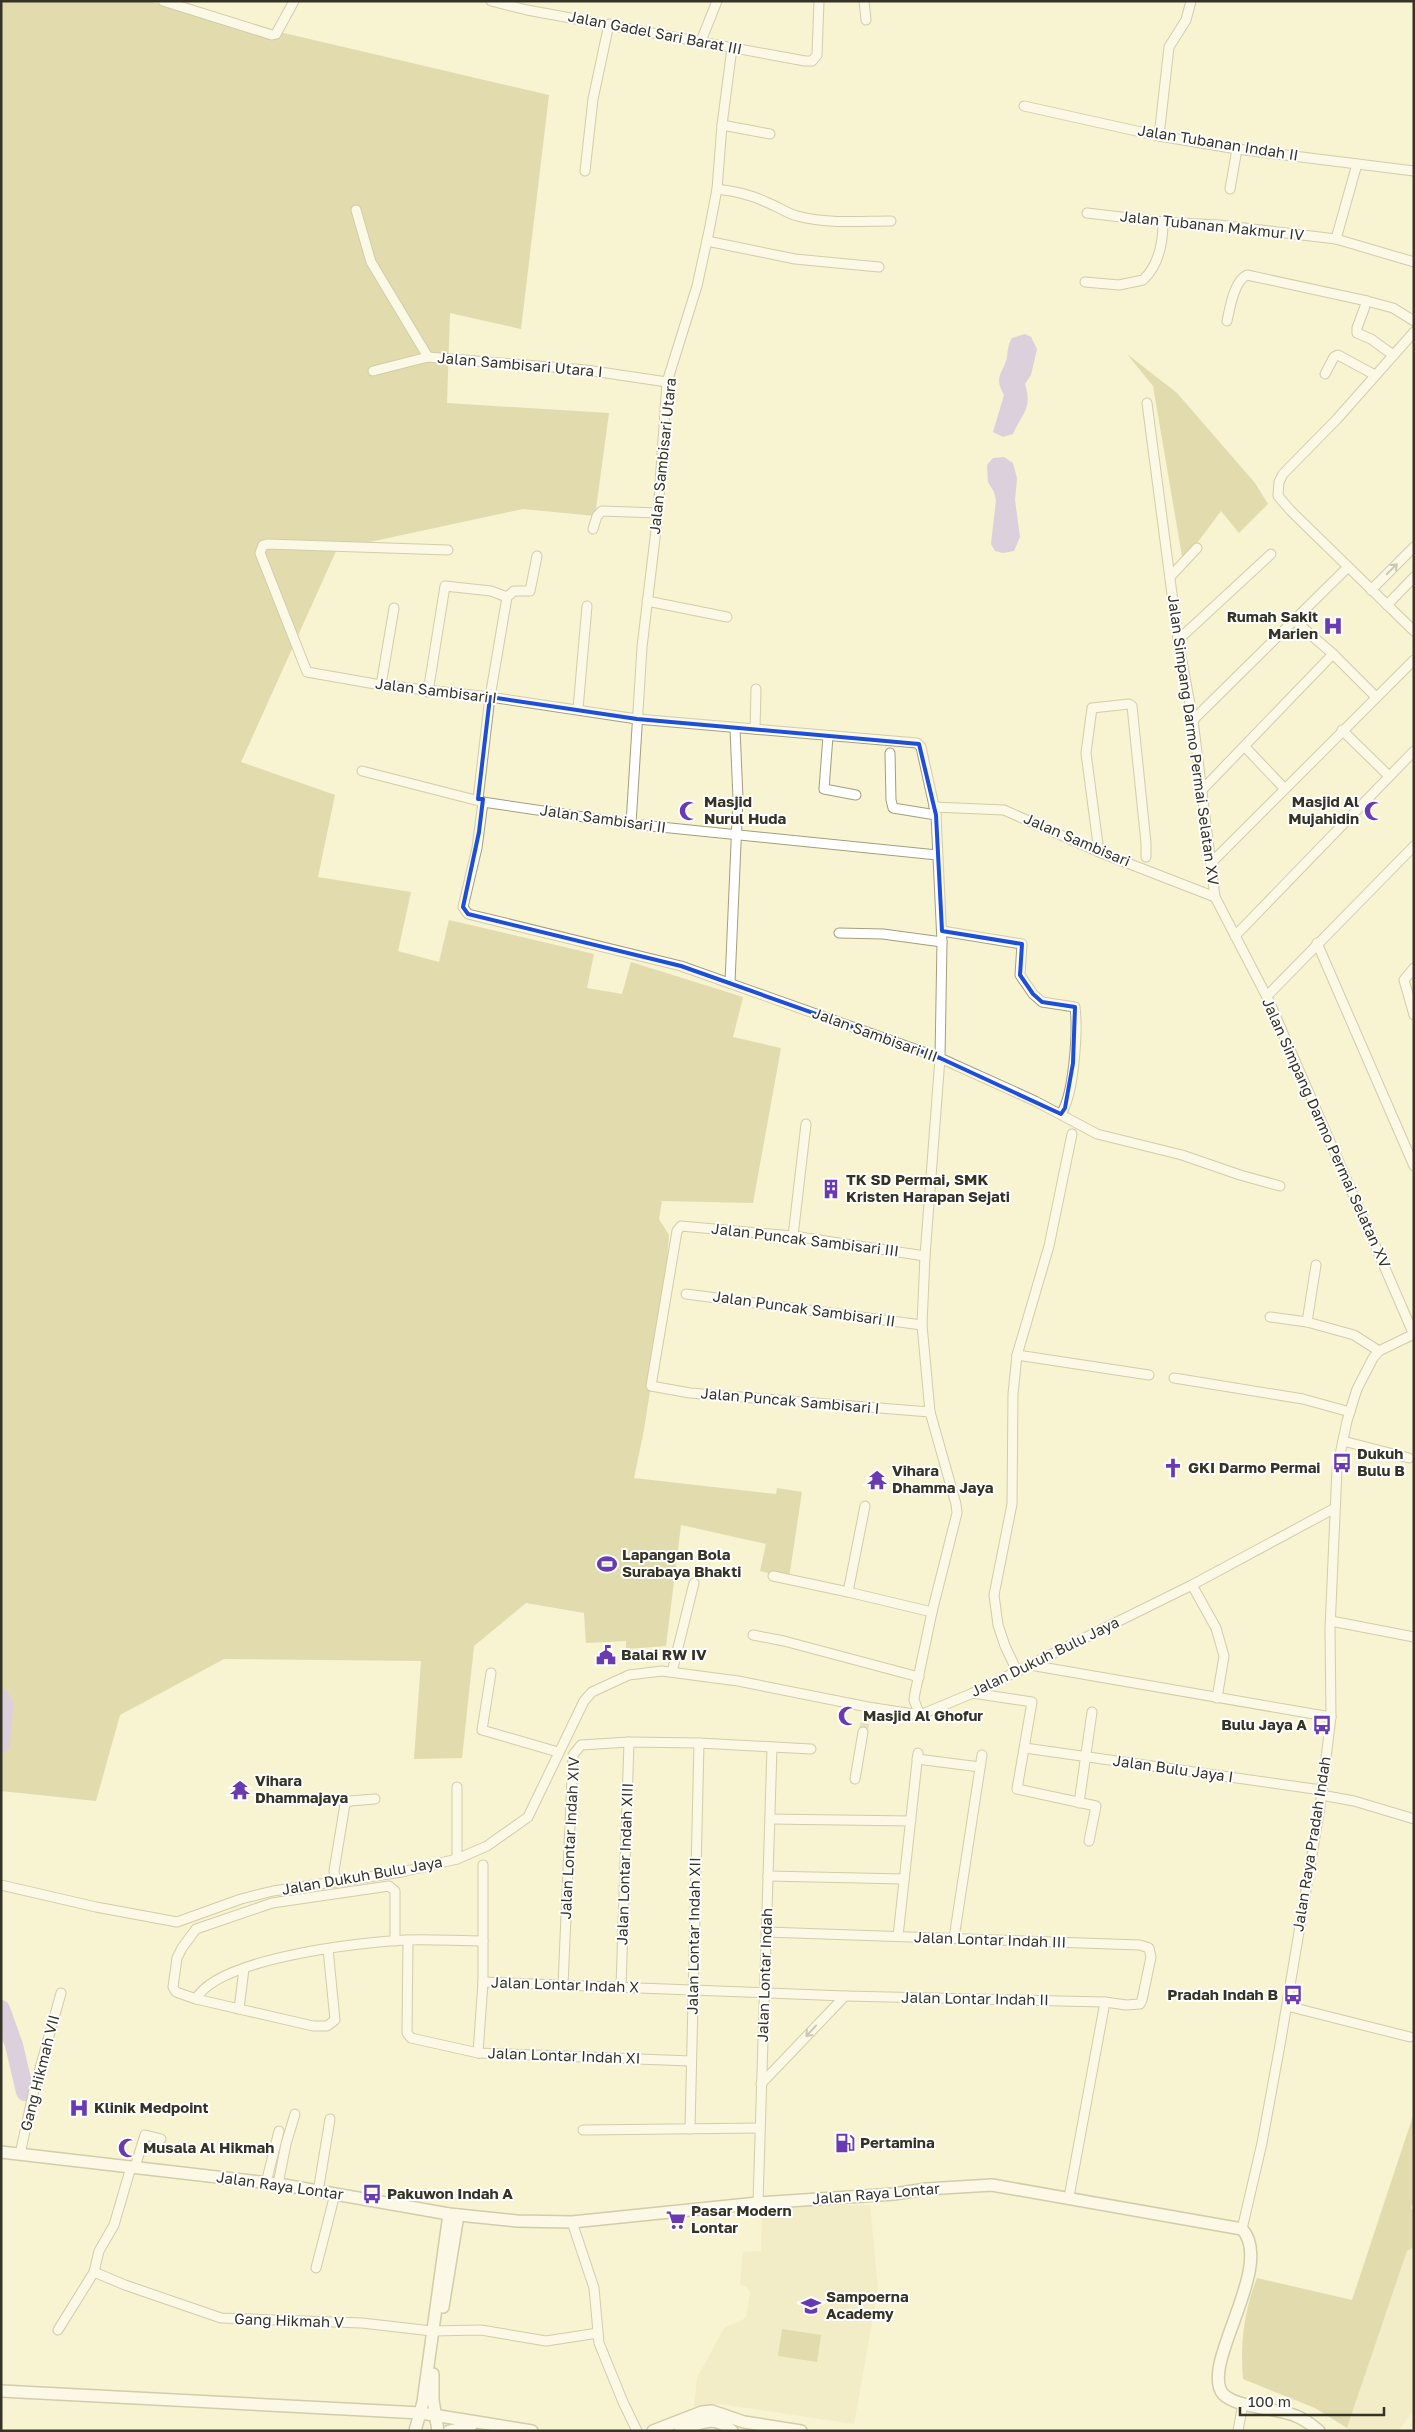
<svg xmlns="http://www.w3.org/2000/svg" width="1415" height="2432" font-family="'Golos Text',sans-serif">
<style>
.built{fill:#ede7bd}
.green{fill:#c8bf86}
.water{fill:#baa6ee}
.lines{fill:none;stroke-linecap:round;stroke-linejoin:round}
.river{stroke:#baa6ee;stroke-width:18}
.minor-tunnel{stroke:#d1cdae;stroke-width:9;stroke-dasharray:9 4.5;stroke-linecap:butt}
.minor-casing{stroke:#a39e7d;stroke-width:11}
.tertiary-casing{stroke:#a39e7d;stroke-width:14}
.minor{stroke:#fff;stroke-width:9}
.tertiary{stroke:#fff;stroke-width:11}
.oneway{stroke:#9a9992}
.marked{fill:none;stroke:#1d4ed8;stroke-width:4;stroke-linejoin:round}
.labels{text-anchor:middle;stroke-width:4;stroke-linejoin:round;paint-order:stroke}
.street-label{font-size:15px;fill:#353326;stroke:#fff}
.poi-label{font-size:15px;font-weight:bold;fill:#353326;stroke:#fff;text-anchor:start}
</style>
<rect width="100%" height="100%" fill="#f8f3d0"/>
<g class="built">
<path d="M870 2205 878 2289 854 2424 720 2404 694 2407 697 2378 724 2328 746 2318 750 2293 747 2287 740 2284 743 2252 761 2251 762 2207Z"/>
<path d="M1414 2247V2410L1398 2431H1350L1347 2428 1407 2251Z"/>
</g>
<g class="green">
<path d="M1 1H147L549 95 521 329 450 313 447 403 609 413 595 516 523 509 337 549 241 762 335 795 318 877 411 892 398 951 439 962 449 920 594 954 587 988 622 994 631 962 743 997 733 1037 781 1048 753 1203 662 1201 659 1219 669 1235 664 1299 644 1430 634 1478 776 1494 777 1488 802 1492 789 1578 760 1571 766 1544 681 1525 666 1646 626 1649V1641L586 1643 584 1613 526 1603 474 1646 462 1758 414 1759 421 1661 224 1659 120 1715 96 1801 1 1791Z"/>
<path d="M1127 354 1177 393 1255 483 1268 504 1239 533 1221 511 1183 562 1153 386Z"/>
<path d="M1414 2113V2200L1411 2208 1414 2211V2247L1407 2251 1347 2428 1315 2408 1243 2379C1240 2345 1244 2310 1257 2278L1352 2300Z"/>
<path d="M782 2329 821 2335 817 2362 778 2356Z"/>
</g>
<g class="water">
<path d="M1025 334 1031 337 1037 349 1031 375 1025 384C1033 409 1022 413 1013 434L1003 437 993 432 1004 395C993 375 1003 375 1007 357 1008 349 1008 345 1012 338Z"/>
<path d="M1004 457 1013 463 1017 478 1015 500 1020 537 1014 551 1003 553 995 551 991 544 996 500 994 492 988 482 987 465 993 458Z"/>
</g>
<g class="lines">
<g class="river">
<path d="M1 1698 4 1705 1 1744"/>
<path d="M1 2009 14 2045 25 2092"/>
</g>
<path class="minor-tunnel" d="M863 1732 867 1715"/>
<defs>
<g id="minor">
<path d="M163 1 272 35 276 34 294 1"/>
<path d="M491 1 527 10 805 61H812L817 55 819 1"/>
<path d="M864 1 866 20"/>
<path d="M701 41 717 1"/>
<path d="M1024 106 1159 136 1237 149 1414 171"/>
<path d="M722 125 770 134"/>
<path d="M1159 136 1169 47 1186 20 1191 1"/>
<path d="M585 171 593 99 609 24"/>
<path d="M717 189C734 191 750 194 766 202 777 206 786 213 797 216 827 224 860 221 891 221"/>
<path d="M1230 189 1237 149"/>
<path d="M356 210 371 262 428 357"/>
<path d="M1087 213 1163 222 1219 225 1336 239 1414 262"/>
<path d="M1336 239 1357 164"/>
<path d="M707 241 795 259 879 267"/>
<path d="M1085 282 1119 285 1143 280C1159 265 1163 244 1163 222"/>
<path d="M1367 301 1357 328V333L1371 339 1393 355"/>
<path d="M1227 321C1230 308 1234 281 1247 275L1367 301 1393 308 1414 321"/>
<path d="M1414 332 1337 419 1283 474 1279 482 1278 496 1291 511 1414 631"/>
<path d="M373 371 428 357 586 370 667 382"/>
<path d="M1325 374 1334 357 1338 355 1375 375"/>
<path d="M1147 403 1178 640 1193 720 1215 897 1269 1001 1414 1335"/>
<path d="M593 529 597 516 602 511 658 513"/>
<path d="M448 550 267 544 263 545 260 553 307 672 381 685 490 697 637 719 917 743 921 747 936 815 942 942 940 1058 925 1256 922 1325 930 1412 956 1504 957 1513 932 1612 915 1693 914 1700 920 1715"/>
<path d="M1170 577 1197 548"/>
<path d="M1371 590 1414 547"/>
<path d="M647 601 727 617"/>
<path d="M1387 605 1414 577"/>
<path d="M1294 620 1333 654 1375 696"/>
<path d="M1178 640 1271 554"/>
<path d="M381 685 394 608"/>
<path d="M428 692 445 586 491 591 507 597"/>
<path d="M578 709 587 606"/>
<path d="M1193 720 1347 568"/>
<path d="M755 729 756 689"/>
<path d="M1342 730 1389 776"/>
<path d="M828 736 824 789 856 795"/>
<path d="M1245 747 1284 788"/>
<path d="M890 753 891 800 893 808 936 815"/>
<path d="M362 771 483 802 631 824 937 855"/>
<path d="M1201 791 1333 654"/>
<path d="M478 799 490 697 507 597 514 591H530L537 556"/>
<path d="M483 802 477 848 463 907 468 914 681 966 940 1058 1035 1101 1097 1134 1182 1155 1240 1175 1280 1186"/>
<path d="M934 807 1004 810 1099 852 1215 897"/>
<path d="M631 824 642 647 658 513 667 382 697 286 709 231 717 189 722 125 732 48"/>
<path d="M1099 852 1086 753 1092 708 1129 704 1132 706 1146 843V857"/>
<path d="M1211 863 1414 660"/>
<path d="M942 931 1022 944 1020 975 1033 994 1042 1002 1075 1007C1078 1032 1074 1094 1061 1114"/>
<path d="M839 933 883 934 942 942"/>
<path d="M1235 936 1414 751"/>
<path d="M1317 943 1414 1166"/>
<path d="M1414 968 1404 980 1414 1015"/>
<path d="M730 982 738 798 735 729"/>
<path d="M1267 996 1414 846"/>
<path d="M793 1236 806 1124"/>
<path d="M925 1256 793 1236 681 1226 677 1231 651 1386 690 1393 930 1412"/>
<path d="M686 1294 922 1325"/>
<path d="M1270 1317 1307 1322 1354 1335 1379 1351"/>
<path d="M1307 1322 1316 1265"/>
<path d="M1017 1355 1149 1375"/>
<path d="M1174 1378 1303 1399 1350 1412"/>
<path d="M1343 1441 1409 1458"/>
<path d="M773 1576 848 1592 932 1612"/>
<path d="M1192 1585 1216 1628 1224 1656 1217 1698"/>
<path d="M848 1592 865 1506"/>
<path d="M1331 1621 1414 1637"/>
<path d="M753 1635 784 1641 919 1677"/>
<path d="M1030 1665 1331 1717"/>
<path d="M1017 1671 1005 1646 998 1625 994 1595 1012 1504 1013 1394 1017 1355 1049 1246 1072 1134"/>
<path d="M672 1672 694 1583"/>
<path d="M491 1673 482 1730 558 1752"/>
<path d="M973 1693 1032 1702 1017 1789 1096 1806 1089 1841"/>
<path d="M1025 1748 1321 1790"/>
<path d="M917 1759 980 1767"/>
<path d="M855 1779 863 1732"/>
<path d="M457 1787V1859"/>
<path d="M1321 1795 1354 1801 1414 1819"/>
<path d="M1079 1803 1092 1712"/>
<path d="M770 1819 911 1821"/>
<path d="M768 1876 904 1879"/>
<path d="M336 1882 334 1871 345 1804 350 1801 375 1799"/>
<path d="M1 1885 96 1907 177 1922 241 1899 273 1891 402 1872 457 1859 487 1846 528 1817 584 1701 592 1692 629 1675 662 1671 738 1681 868 1707 920 1715 973 1693 1192 1585 1335 1508"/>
<path d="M898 1936 918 1753"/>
<path d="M954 1938 982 1755"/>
<path d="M408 1940 407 2033 411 2038 478 2053 691 2061"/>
<path d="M328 1949 335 2020 327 2026H313L196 1999 176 1992 173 1987 177 1958 182 1948 196 1929 272 1903 389 1886 395 1891V1941"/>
<path d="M483 1982 845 1996 1105 2002 1126 2005 1140 2004 1142 2000 1151 1957 1149 1948 1140 1945 766 1932"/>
<path d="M563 1985 573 1755 581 1745 629 1742 699 1743 811 1749"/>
<path d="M621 1987 629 1742"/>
<path d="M196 1999C218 1958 361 1942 407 1940 432 1939 458 1941 483 1941"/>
<path d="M1287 2006 1410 2037"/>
<path d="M239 2009 244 1969"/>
<path d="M478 2053 483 1982V1865"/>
<path d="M761 2084 845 1996"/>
<path d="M690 2129 699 1743"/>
<path d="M583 2130 760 2128"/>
<path d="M20 2154 34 2090 61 1993"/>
<path d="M135 2167 145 2135 161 2139"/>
<path d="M266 2183 279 2131"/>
<path d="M278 2184 286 2144 295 2114"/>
<path d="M318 2192 330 2119"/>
<path d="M1069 2197 1105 2002"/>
<path d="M758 2203 772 1747"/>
<path d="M572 2222 594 2288 599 2343 623 2402 637 2431"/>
<path d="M1242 2229 1262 2143 1280 2045 1320 1807 1331 1717 1330 1629 1337 1469 1347 1421 1357 1389 1373 1358 1379 1351 1414 1334"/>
<path d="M316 2268 335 2194"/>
<path d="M94 2272 125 2285 221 2318 362 2323 432 2331 481 2330 546 2341 598 2333"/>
<path d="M58 2330 94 2272 99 2251 114 2225 131 2167"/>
<path d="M1238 2431 1243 2403"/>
</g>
<g id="tertiary">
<path d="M1 2152 278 2184 449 2214 517 2221 572 2222 758 2203 894 2194 926 2189 992 2185 1242 2229C1276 2266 1199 2365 1223 2394 1236 2408 1278 2408 1296 2416 1304 2419 1312 2425 1319 2431"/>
<path d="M443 2307 458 2215"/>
<path d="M433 2374V2400L438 2431"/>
<path d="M1 2391 421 2413 532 2431"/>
<path d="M415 2431 423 2402 449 2214"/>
<path d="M449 2431 471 2426"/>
<path d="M653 2431 702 2412 712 2411 744 2422 801 2431"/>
<path d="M680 2431C699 2423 715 2414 732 2431"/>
</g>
</defs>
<use href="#minor" class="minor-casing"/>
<use href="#tertiary" class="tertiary-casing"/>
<use href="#minor" class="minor"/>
<use href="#tertiary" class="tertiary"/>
</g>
<defs><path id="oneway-shaft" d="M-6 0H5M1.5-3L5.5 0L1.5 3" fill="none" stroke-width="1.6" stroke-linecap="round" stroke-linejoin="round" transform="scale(1.25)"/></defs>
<g class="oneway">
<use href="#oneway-shaft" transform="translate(1392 569) rotate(-45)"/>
<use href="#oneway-shaft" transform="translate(811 2031) rotate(133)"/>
</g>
<path d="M0 0H1415V2432H0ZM490 697 637 719 919 744 936 815 942 931 1022 944 1020 975 1033 994 1042 1002 1075 1007 1073 1063 1065 1108 1061 1114 940 1058 681 966 468 914 463 907 479 832 483 799H478Z" fill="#f8f3d0" fill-opacity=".55" fill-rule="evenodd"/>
<path class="marked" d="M490 697 637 719 919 744 936 815 942 931 1022 944 1020 975 1033 994 1042 1002 1075 1007 1073 1063 1065 1108 1061 1114 940 1058 681 966 468 914 463 907 479 832 483 799H478Z"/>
<defs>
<symbol id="hospital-bare" viewBox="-9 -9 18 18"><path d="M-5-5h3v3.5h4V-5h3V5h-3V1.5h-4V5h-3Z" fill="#693bb3" stroke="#fff" stroke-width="2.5" paint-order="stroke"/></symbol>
<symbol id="mosque-bare" viewBox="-9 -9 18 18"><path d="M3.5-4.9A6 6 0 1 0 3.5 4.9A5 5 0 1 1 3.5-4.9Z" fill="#693bb3" stroke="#fff" stroke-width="2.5" paint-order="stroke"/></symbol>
<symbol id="building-bare" viewBox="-9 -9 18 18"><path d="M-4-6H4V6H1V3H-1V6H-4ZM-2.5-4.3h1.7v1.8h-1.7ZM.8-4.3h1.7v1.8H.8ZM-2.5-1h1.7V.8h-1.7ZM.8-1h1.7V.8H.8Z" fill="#693bb3" stroke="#fff" stroke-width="2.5" paint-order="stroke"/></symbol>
<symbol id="bus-bare" viewBox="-9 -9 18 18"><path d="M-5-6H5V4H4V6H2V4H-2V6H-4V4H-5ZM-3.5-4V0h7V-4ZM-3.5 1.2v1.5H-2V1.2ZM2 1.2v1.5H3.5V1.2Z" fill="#693bb3" stroke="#fff" stroke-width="2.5" paint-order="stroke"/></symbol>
<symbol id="church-bare" viewBox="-9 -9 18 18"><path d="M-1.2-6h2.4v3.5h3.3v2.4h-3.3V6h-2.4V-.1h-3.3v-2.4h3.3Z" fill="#693bb3" stroke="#fff" stroke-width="2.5" paint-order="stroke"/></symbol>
<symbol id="temple-bare" viewBox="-9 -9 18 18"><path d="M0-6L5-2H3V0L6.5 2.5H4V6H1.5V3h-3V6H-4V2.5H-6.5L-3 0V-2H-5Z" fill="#693bb3" stroke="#fff" stroke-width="2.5" paint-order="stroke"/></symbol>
<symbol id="stadium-bare" viewBox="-9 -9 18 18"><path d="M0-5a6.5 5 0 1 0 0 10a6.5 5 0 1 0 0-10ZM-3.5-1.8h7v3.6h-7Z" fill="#693bb3" stroke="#fff" stroke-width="2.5" paint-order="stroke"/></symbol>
<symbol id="civic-bare" viewBox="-9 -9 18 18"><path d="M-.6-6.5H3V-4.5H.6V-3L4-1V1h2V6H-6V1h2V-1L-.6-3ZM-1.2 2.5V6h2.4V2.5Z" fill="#693bb3" stroke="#fff" stroke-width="2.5" paint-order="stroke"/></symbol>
<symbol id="fuel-bare" viewBox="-9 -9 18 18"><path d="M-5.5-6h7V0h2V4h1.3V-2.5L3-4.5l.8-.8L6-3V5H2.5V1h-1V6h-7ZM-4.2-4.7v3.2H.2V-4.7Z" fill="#693bb3" stroke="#fff" stroke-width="2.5" paint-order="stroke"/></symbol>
<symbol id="supermarket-bare" viewBox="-9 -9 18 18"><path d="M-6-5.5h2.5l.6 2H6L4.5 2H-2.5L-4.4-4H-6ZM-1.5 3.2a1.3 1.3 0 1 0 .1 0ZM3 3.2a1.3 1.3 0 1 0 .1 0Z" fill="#693bb3" stroke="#fff" stroke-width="2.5" paint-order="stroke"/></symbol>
<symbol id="school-bare" viewBox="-9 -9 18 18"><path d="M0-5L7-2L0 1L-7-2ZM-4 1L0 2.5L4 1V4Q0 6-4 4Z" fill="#693bb3" stroke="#fff" stroke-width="2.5" paint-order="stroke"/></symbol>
</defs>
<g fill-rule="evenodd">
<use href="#hospital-bare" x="1319" y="612" width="28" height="28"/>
<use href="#mosque-bare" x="675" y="797" width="28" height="28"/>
<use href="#mosque-bare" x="1360" y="797" width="28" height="28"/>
<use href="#building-bare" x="817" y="1175" width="28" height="28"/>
<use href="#bus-bare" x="1328" y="1449" width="28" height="28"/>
<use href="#church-bare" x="1159" y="1454" width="28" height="28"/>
<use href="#temple-bare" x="863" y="1466" width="28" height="28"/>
<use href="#stadium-bare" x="593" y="1550" width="28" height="28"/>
<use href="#civic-bare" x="592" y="1641" width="28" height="28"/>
<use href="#mosque-bare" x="834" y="1702" width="28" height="28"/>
<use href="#bus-bare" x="1308" y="1711" width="28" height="28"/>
<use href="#temple-bare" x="226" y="1776" width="28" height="28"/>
<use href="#bus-bare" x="1279" y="1981" width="28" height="28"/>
<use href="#hospital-bare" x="65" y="2094" width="28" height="28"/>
<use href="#fuel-bare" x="831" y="2129" width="28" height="28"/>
<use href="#mosque-bare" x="114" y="2134" width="28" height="28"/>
<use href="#bus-bare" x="358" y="2180" width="28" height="28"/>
<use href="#supermarket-bare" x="662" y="2206" width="28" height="28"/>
<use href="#school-bare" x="797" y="2292" width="28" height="28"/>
</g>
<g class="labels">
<g class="street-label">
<text transform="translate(655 33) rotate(11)" y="5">Jalan Gadel Sari Barat III</text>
<text transform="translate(1218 143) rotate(9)" y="5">Jalan Tubanan Indah II</text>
<text transform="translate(1212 226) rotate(6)" y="5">Jalan Tubanan Makmur IV</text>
<text transform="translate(520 365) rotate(5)" y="5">Jalan Sambisari Utara I</text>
<text transform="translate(663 456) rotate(-84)" y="5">Jalan Sambisari Utara</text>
<text transform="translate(436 691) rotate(7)" y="5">Jalan Sambisari I</text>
<text transform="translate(1193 740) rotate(82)" y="5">Jalan Simpang Darmo Permai Selatan XV</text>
<text transform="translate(603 819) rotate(8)" y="5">Jalan Sambisari II</text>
<text transform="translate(1077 840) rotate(23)" y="5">Jalan Sambisari</text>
<text transform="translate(875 1035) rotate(20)" y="5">Jalan Sambisari III</text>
<text transform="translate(1326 1133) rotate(66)" y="5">Jalan Simpang Darmo Permai Selatan XV</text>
<text transform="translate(805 1240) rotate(7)" y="5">Jalan Puncak Sambisari III</text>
<text transform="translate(804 1309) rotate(8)" y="5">Jalan Puncak Sambisari II</text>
<text transform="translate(790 1401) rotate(5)" y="5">Jalan Puncak Sambisari I</text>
<text transform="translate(1045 1657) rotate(-26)" y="5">Jalan Dukuh Bulu Jaya</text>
<text transform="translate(1173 1769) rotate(8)" y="5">Jalan Bulu Jaya I</text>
<text transform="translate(570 1838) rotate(-87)" y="5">Jalan Lontar Indah XIV</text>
<text transform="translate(1312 1844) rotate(-81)" y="5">Jalan Raya Pradah Indah</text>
<text transform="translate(625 1864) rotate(-88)" y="5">Jalan Lontar Indah XIII</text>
<text transform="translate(362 1876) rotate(-10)" y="5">Jalan Dukuh Bulu Jaya</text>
<text transform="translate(694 1936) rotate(-89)" y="5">Jalan Lontar Indah XII</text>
<text transform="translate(990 1940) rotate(2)" y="5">Jalan Lontar Indah III</text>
<text transform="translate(765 1975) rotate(-88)" y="5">Jalan Lontar Indah</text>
<text transform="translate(565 1985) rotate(2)" y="5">Jalan Lontar Indah X</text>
<text transform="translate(975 1999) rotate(1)" y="5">Jalan Lontar Indah II</text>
<text transform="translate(564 2056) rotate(2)" y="5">Jalan Lontar Indah XI</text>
<text transform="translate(40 2073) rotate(-76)" y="5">Gang Hikmah VII</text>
<text transform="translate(280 2186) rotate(8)" y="5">Jalan Raya Lontar</text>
<text transform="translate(876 2194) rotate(-5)" y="5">Jalan Raya Lontar</text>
<text transform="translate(289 2321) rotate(2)" y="5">Gang Hikmah V</text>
</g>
<g class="poi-label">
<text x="1318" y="622" text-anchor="end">Rumah Sakit<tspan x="1318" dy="17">Marien</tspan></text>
<text x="704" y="807">Masjid<tspan x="704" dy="17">Nurul Huda</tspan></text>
<text x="1359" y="807" text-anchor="end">Masjid Al<tspan x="1359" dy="17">Mujahidin</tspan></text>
<text x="846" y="1185">TK SD Permai, SMK<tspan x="846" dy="17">Kristen Harapan Sejati</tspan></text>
<text x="1357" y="1459">Dukuh<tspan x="1357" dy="17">Bulu B</tspan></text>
<text x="1188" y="1473">GKI Darmo Permai</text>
<text x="892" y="1476">Vihara<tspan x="892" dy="17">Dhamma Jaya</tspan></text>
<text x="622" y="1560">Lapangan Bola<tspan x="622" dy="17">Surabaya Bhakti</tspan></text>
<text x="621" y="1660">Balai RW IV</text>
<text x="863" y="1721">Masjid Al Ghofur</text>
<text x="1307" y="1730" text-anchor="end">Bulu Jaya A</text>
<text x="255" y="1786">Vihara<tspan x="255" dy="17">Dhammajaya</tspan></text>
<text x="1278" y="2000" text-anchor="end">Pradah Indah B</text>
<text x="94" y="2113">Klinik Medpoint</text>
<text x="860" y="2148">Pertamina</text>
<text x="143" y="2153">Musala Al Hikmah</text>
<text x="387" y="2199">Pakuwon Indah A</text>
<text x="691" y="2216">Pasar Modern<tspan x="691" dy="17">Lontar</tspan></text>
<text x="826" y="2302">Sampoerna<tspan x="826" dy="17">Academy</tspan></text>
</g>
</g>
<rect width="1415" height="2432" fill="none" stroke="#353326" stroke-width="5"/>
<path d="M1240 2407v8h144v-8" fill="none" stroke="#353326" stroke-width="2.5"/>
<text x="1248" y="2407" font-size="15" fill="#353326" stroke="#ffffff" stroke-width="4" paint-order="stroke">100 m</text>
</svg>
